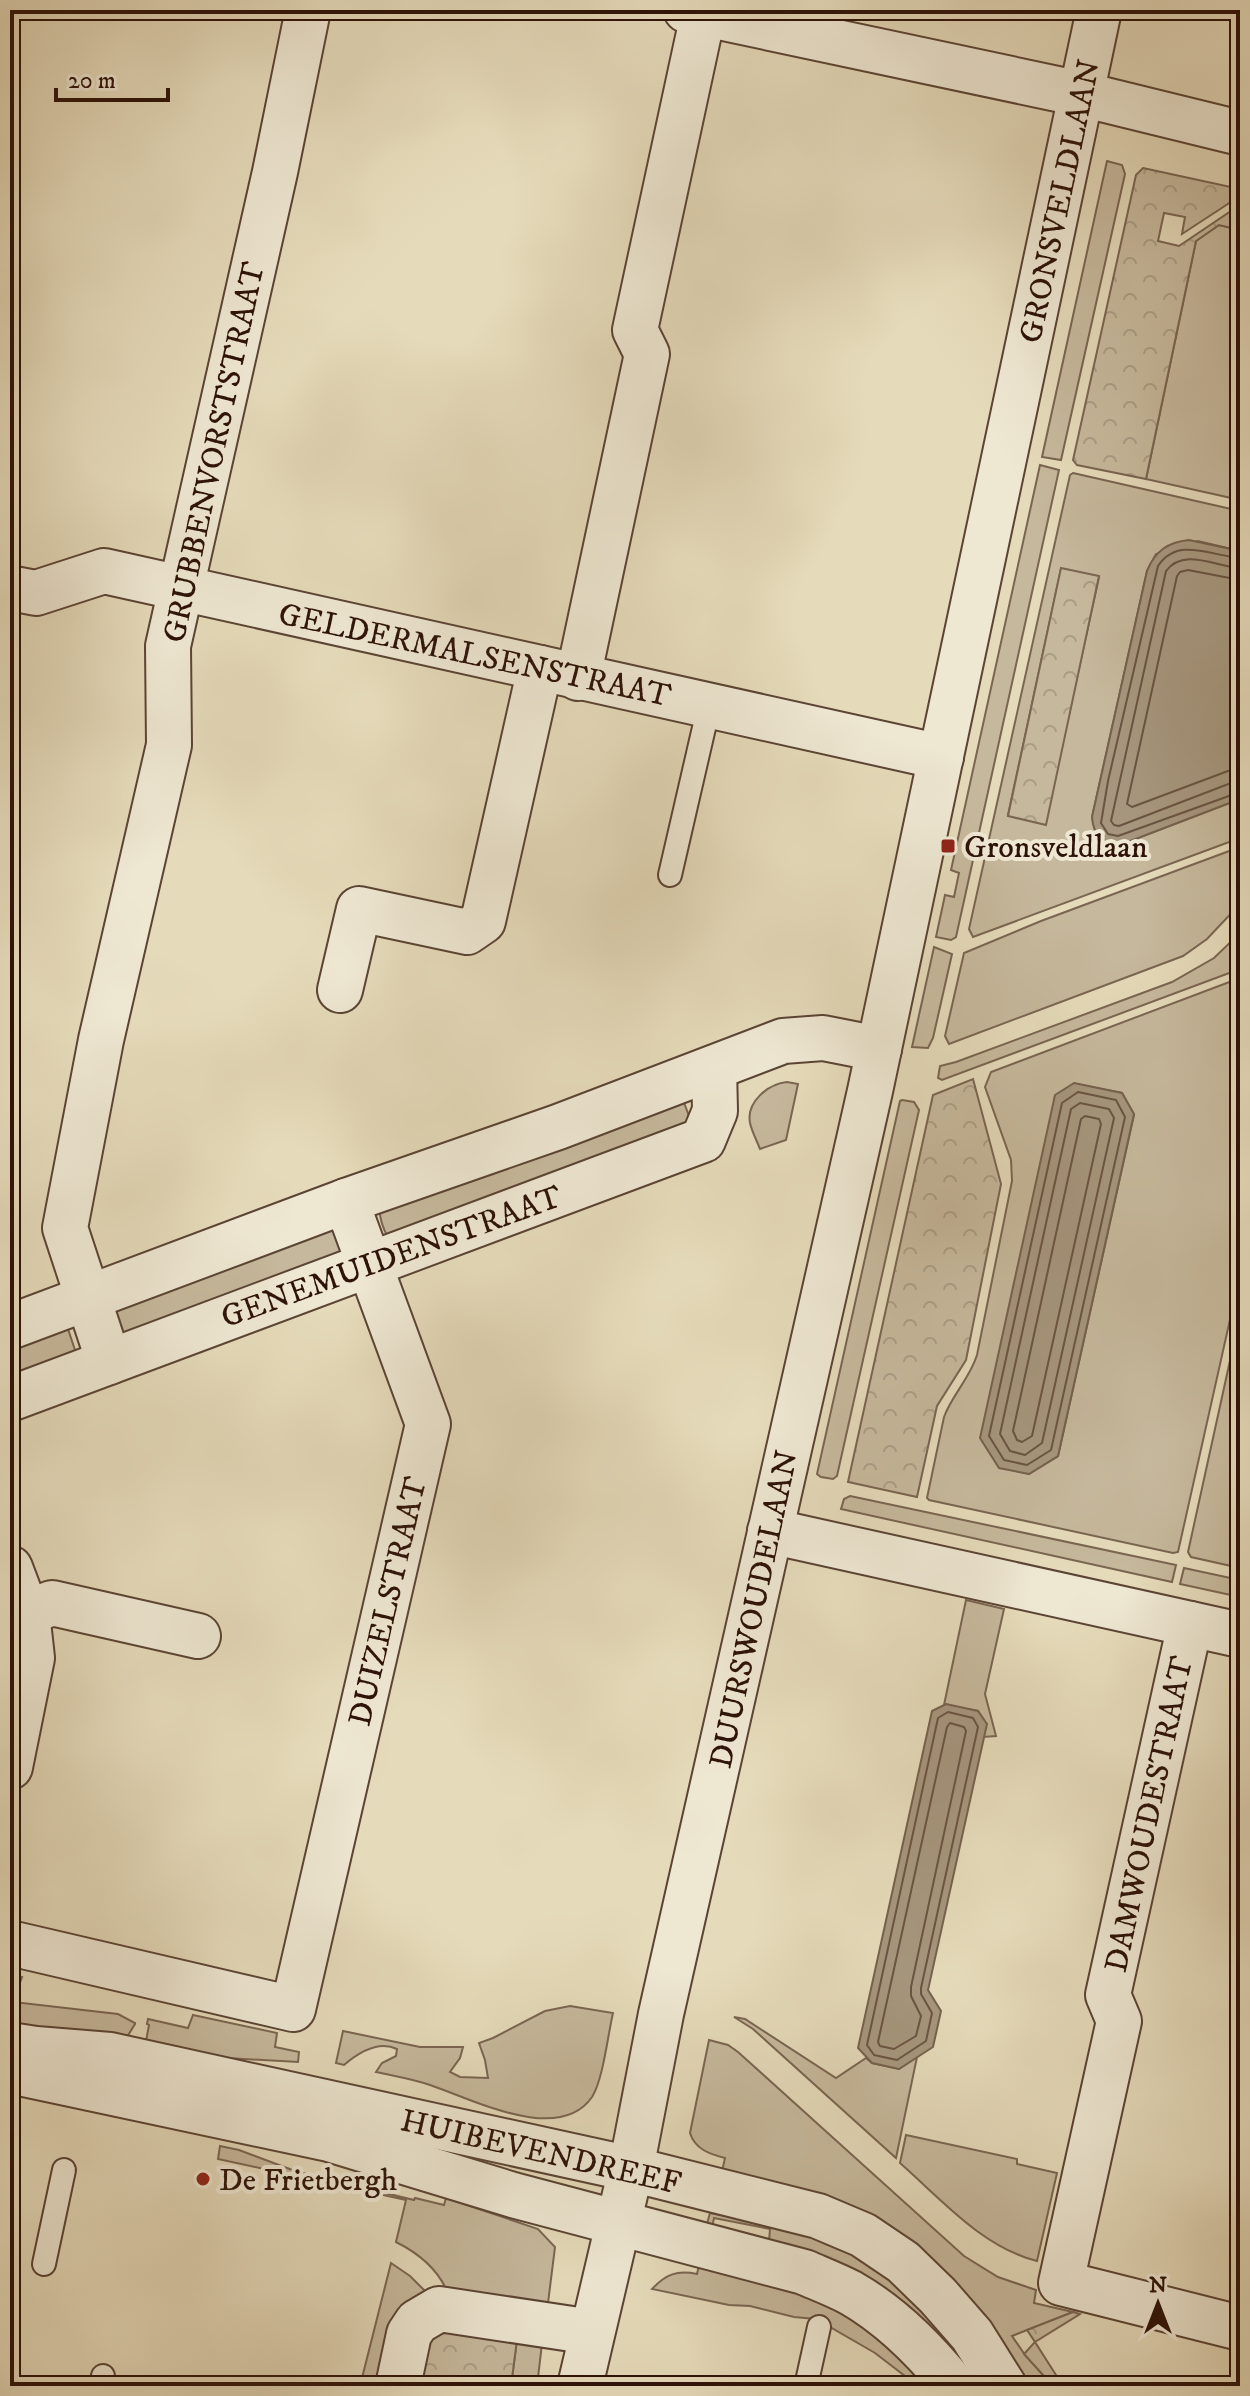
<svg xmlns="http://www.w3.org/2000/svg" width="1250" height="2396" font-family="'IM FELL DW Pica',serif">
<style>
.grass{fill:#c6b89c;stroke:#7a6552;stroke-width:2;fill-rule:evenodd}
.forest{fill:url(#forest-crowns);stroke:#7a6552;stroke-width:2}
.water{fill:#a6967d;stroke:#76614e;stroke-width:2}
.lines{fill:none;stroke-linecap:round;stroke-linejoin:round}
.shore{stroke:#6a5442;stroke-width:2}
.service-casing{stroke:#5b4434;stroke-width:26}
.minor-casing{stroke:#5b4434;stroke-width:48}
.tertiary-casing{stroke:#5b4434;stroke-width:48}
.service{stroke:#eee7d2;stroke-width:22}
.minor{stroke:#eee7d2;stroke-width:44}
.tertiary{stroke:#eee7d2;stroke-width:44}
.poi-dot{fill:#8f2418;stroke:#eee7d2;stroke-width:3}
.labels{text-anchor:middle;stroke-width:8;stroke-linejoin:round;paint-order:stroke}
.street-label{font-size:32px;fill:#2d1208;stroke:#eee7d2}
.poi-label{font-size:32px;fill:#2d1208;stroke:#eee7d2;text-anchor:start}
</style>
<defs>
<pattern id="forest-crowns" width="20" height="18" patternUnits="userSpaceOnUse" patternTransform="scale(2)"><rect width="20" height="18" fill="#c6b89c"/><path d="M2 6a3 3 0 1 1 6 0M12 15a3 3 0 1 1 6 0" fill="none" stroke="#aa9d85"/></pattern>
</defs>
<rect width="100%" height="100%" fill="#e5daba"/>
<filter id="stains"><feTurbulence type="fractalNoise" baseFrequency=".0025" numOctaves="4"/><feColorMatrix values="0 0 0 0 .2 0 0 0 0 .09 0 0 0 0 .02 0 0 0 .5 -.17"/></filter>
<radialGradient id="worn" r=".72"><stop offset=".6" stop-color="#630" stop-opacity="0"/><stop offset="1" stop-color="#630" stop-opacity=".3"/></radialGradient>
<g class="grass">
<path d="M1107 161 1122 165 1125 174 1061 460 1042 457Z"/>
<path d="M1219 225 1240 230V500L1146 479 1196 241Z"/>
<path d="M1040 465 1059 470 956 937 951 940 936 937 945 895 954 897 959 873 951 870Z"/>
<path d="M1073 473 1240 511V551L1198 541 1156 554 1147 571 1092 817 1095 831 1125 843 1240 799V838L973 937 969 929 1070 475ZM1061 569 1099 577 1045 824 1008 815Z"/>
<path d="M1240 847V904L1207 939 1183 956 949 1044 945 1036 964 953 1041 921Z"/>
<path d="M1240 933V969L942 1080 938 1078 940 1066 956 1062 1172 982 1214 958Z"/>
<path d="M934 947 952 954 933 1038 928 1048 912 1047Z"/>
<path d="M1240 978V1275L1178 1552 1173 1553 929 1500 927 1498 944 1417C952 1395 970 1378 977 1355L1012 1181 1011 1160 985 1087 991 1072ZM1075 1084 1122 1093 1134 1115 1058 1456 1029 1474 1003 1468 1055 1096Z"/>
<path d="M787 1082 798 1084 786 1140 760 1149C757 1141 752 1132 750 1123 746 1102 768 1084 787 1082Z"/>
<path d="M683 1100 692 1124 388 1237C383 1229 379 1217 380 1208Z"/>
<path d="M902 1100 914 1102 919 1110 837 1476 833 1479 821 1477 817 1474 900 1101Z"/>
<path d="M330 1227 334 1230 342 1254 133 1342 120 1331 114 1306Z"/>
<path d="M1240 1315V1568L1191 1557 1188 1552Z"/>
<path d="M68 1329 76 1353 10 1390V1338Z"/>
<path d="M850 1496 1176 1565 1172 1582 841 1509 844 1499Z"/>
<path d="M1184 1568 1240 1580V1597L1180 1584Z"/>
<path d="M966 1600 1004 1609 985 1694 996 1736 983 1737 986 1724 978 1711 944 1705Z"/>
<path d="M10 1975 22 1977 13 2002 118 2014 135 2023V2024L127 2037 10 2034Z"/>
<path d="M570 2006 613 2013C608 2034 603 2080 592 2097 559 2145 472 2099 430 2085 413 2079 394 2076 376 2072L382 2063 396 2056 397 2049C378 2040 358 2053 344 2065L336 2063 343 2031 420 2047H463L460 2058 450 2072 460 2077 488 2078 485 2060 479 2043 493 2038 545 2011Z"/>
<path d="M193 2015 277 2033 275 2047 299 2052 298 2062 227 2058 146 2041 149 2025 147 2024 148 2019 188 2028Z"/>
<path d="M734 2017 745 2019 836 2078 866 2058 872 2063 899 2069 917 2057 896 2158 753 2029Z"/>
<path d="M709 2040 728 2045 738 2052 964 2256 998 2277 1036 2290 1034 2303 1073 2312 1012 2336 1025 2355 1053 2386H1020L985 2333 721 2176 725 2158C709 2154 695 2149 690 2133Z"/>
<path d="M906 2135 1017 2159V2164L1057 2173 1037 2261C982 2247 942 2200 900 2163Z"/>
<path d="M220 2146 239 2150 295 2171 414 2200 415 2198 444 2205 446 2198 538 2229 555 2247 548 2303 447 2291C437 2268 418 2253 396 2242L406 2200 218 2159Z"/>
<path d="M710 2213 796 2229 880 2262 990 2386H977L963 2368 705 2231ZM714 2218 770 2229 769 2241 712 2228Z"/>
<path d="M701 2257 818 2288 945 2386H918L875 2353 816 2319 794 2317 750 2306 729 2305 652 2289C666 2274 677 2270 697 2274Z"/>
<path d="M391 2263 410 2276 428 2294 382 2386H360Z"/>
<path d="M518 2332 543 2335 537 2386H511Z"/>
</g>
<g class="forest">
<path d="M1143 168 1240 189V196L1182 234 1185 217 1164 213 1158 241 1179 246 1240 205V230L1219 225 1196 241 1146 479 1077 465 1073 460 1136 175Z"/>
<path d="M1061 568 1099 576 1046 825 1008 816Z"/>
<path d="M973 1079 1001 1184 966 1360 937 1406 917 1497 848 1482 933 1095Z"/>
<path d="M1073 2312 1080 2314 1035 2342 1063 2386H1053L1024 2354 1035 2342 1027 2330Z"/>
<path d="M436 2329 518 2332 511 2386H414L423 2347Z"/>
</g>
<g class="water">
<path d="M1189 540 1240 551V799L1125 843C1107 848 1093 836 1092 817L1147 571C1155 551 1168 542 1189 540Z"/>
<path d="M1074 1083 1122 1093 1134 1114 1058 1456 1029 1474 999 1468 980 1438 1055 1095Z"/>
<path d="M946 1704 978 1711 987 1724 928 1990 941 2011 933 2047 899 2069 872 2063 858 2048 932 1711Z"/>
</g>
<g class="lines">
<g class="shore">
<path d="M1240 558C1211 556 1178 536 1158 566L1108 781 1101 823 1108 834 1118 836 1240 792"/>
<path d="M1240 568C1216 567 1184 547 1166 571L1111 821 1114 825 1119 826 1231 783 1240 782"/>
<path d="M1240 580 1188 570 1180 572 1177 576 1127 804 1132 807 1228 771 1240 770"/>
<path d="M1078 1092 1116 1100 1125 1117 1051 1450 1027 1465 1004 1460 989 1436 1062 1103Z"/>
<path d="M1080 1103 1109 1109 1114 1118 1042 1443 1025 1455 1010 1451 1000 1434 1071 1109Z"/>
<path d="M1085 1116 1099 1119 1101 1124 1032 1436 1022 1442 1017 1440 1013 1431 1081 1119Z"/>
<path d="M948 1712 973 1718 978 1727 921 1988V1994L932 2013 926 2041 897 2060 874 2055 867 2045 938 1718Z"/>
<path d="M950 1723 964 1727 966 1731 911 1987V1996L921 2016 916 2036 894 2049 880 2046 878 2042 947 1727Z"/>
</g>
<defs>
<g id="service">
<path d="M670 875 709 706"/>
<path d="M44 2264 64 2170"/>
<path d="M101 2386 103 2376"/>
<path d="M806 2386 819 2327"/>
</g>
<g id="minor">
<path d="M686 10 1081 94 1240 133"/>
<path d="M10 588 36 593 104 571 941 757"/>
<path d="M578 678 647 354 635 330 704 10"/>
<path d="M340 990 359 909 467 932 483 921 540 668"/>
<path d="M10 1327 346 1201 558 1127 783 1041 823 1038 879 1049"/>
<path d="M109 1362 65 1228 101 1040 169 745 168 646 275 172 308 10"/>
<path d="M10 1399 703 1140 715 1111 714 1068"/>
<path d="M770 1531 1240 1635"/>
<path d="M10 1568 27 1613 32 1658 10 1767"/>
<path d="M27 1613 52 1603 198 1636"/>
<path d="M1190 1624 1108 1995 1119 2021 1061 2283 1240 2328"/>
<path d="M10 1943 293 2009 428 1424 346 1201"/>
<path d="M398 2386 409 2334 417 2322 439 2309 592 2332"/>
<path d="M580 2386 631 2169 661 2014 870 1091 1099 10"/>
</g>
<g id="tertiary">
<path d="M10 2045 36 2049 110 2055 631 2169 818 2216 863 2235 903 2262 938 2296 972 2335 1004 2386"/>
<path d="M10 2071 329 2139 513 2195 804 2272C820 2279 836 2285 851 2293 891 2316 925 2350 954 2386"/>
</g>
</defs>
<use href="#service" class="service-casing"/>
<use href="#minor" class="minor-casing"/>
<use href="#tertiary" class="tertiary-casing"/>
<use href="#service" class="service"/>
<use href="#minor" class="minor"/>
<use href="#tertiary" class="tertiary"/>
</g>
<g class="poi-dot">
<rect x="940" y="838" width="16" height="16" rx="4"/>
<circle cx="203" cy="2179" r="8"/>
</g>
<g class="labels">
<g class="street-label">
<text transform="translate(1059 201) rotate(-78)" y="11">GRONSVELDLAAN</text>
<text transform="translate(213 452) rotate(-78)" y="11">GRUBBENVORSTSTRAAT</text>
<text transform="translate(475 654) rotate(12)" y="11">GELDERMALSENSTRAAT</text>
<text transform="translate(391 1256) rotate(-20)" y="11">GENEMUIDENSTRAAT</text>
<text transform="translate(387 1601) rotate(-77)" y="11">DUIZELSTRAAT</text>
<text transform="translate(753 1609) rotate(-78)" y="11">DUURSWOUDELAAN</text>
<text transform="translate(1148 1814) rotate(-78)" y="11">DAMWOUDESTRAAT</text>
<text transform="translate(541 2151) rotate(13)" y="11">HUIBEVENDREEF</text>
</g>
<g class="poi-label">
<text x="964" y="857">Gronsveldlaan</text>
<text x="219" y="2190">De Frietbergh</text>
</g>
</g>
<rect width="1250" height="2396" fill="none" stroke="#e5daba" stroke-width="40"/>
<rect x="12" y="12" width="1226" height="2372" fill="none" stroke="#2d1208" stroke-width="4"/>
<rect x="20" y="20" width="1210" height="2356" fill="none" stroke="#2d1208" stroke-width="2"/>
<g transform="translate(1158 2304)" stroke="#eee7d2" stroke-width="6" paint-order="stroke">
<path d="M0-6L14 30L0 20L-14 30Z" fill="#2d1208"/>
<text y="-12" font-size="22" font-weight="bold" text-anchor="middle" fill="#2d1208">N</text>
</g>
<path d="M56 88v12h112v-12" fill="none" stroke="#2d1208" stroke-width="4"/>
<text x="68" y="88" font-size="24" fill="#2d1208" stroke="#eee7d2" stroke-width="6" paint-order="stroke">20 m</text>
<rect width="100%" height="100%" filter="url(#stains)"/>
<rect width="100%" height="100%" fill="url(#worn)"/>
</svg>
